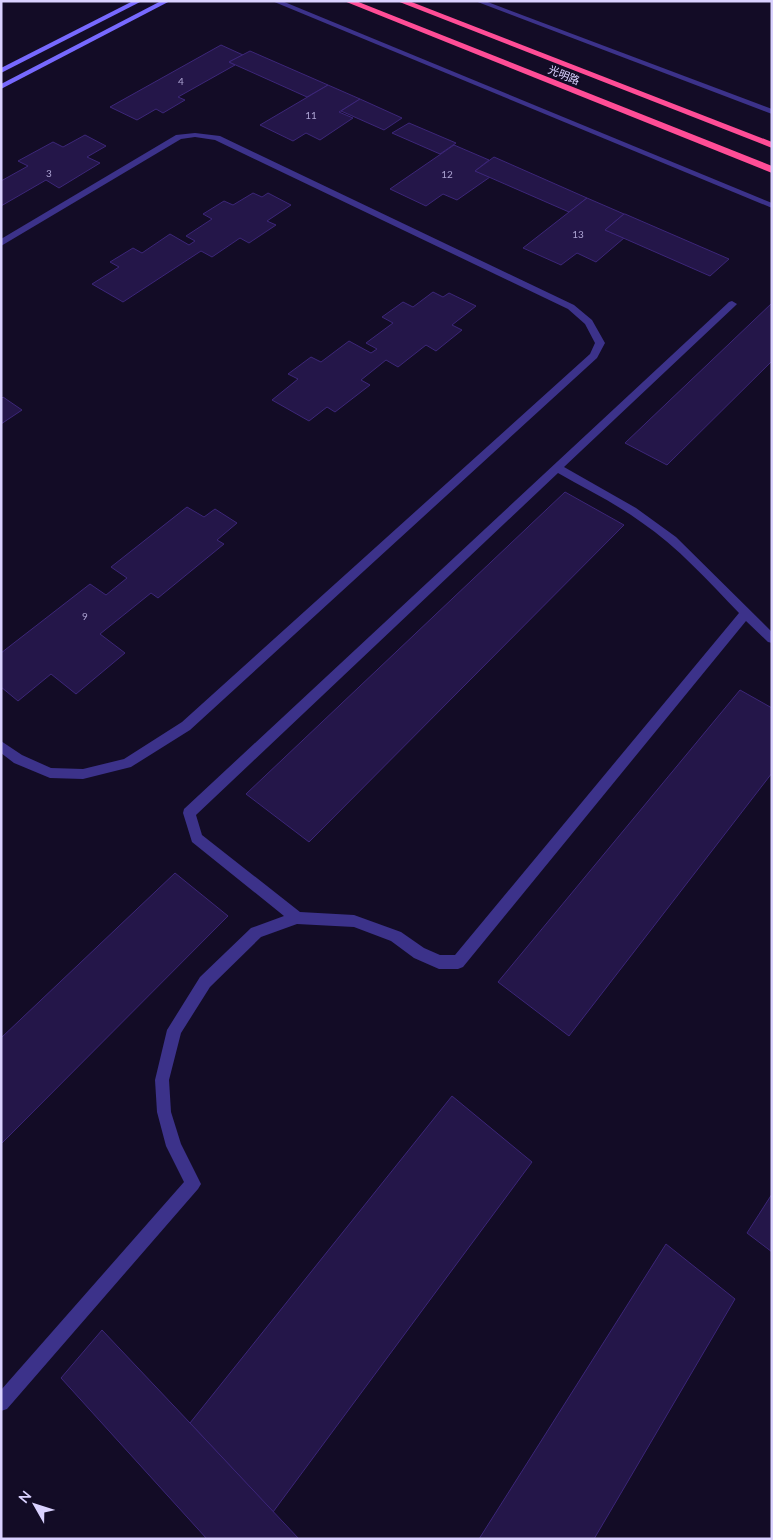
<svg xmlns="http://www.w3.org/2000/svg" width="773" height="1540" font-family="Lato,'Noto Sans SC',sans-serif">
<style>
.building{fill:#241649;stroke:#3c2678}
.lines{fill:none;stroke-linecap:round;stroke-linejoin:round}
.lane{fill:#3c328a;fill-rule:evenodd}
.street{fill:#3c328a;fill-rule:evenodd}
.secondary{fill:#7769ff;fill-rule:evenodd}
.highway{fill:#ff4d96;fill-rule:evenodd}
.labels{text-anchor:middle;stroke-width:4;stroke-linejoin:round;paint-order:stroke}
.number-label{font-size:10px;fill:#aca3d2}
.far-street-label{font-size:11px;fill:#dad2ff;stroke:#130c26}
</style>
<rect width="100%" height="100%" fill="#130c26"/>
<g class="building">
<path d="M221 45 243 55 229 62 235 65 178 97 185 100 163 113 156 109 137 120 110 107Z"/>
<path d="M250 51 328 85 307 97 229 62Z"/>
<path d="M328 85 360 99 339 112 353 118 320 140 306 133 293 141 260 125Z"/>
<path d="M360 99 402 118 384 130 341 111Z"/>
<path d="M409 123 456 143 440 154 392 133Z"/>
<path d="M85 135 106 146 87 157 100 163 59 188 46 180 1 206V181L28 166 18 161 53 142 63 147Z"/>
<path d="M454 145 489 160 475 171 490 177 457 200 443 194 426 206 390 189Z"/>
<path d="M494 157 587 198 569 212 475 171Z"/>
<path d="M253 193 262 197 268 193 291 205 267 221 276 225 249 243 240 238 212 257 201 251 123 302 92 284 119 267 110 262 133 248 142 253 170 234 189 245 195 241 186 236 212 219 203 214 224 201 233 205Z"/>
<path d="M587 198 624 214 605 230 624 238 596 262 577 253 561 265 523 248Z"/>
<path d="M624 214H625L729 259 710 276 605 230Z"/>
<path d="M433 292 443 297 449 293 476 306 452 325 462 330 436 351 426 345 398 367 386 360 361 380 370 385 335 412 327 407 309 421 272 400 298 379 288 374 311 357 321 362 349 341 371 353 377 349 366 343 393 323 382 317 403 302 413 307Z"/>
<path d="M772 303V361L667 465 625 443Z"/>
<path d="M3 397 22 410 1 424V399Z"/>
<path d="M565 492 624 525 309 842 246 794Z"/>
<path d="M187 507 204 517 215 509 237 523 217 540 224 544 158 598 151 593 100 634 125 653 76 694 51 674 18 701 1 687V653L90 584 106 595 127 578 111 567Z"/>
<path d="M740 690 772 708V773L569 1036 498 982Z"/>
<path d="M175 873 228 916 1 1144V1038Z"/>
<path d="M452 1096 532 1162 273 1512 190 1423Z"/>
<path d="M772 1194V1252L747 1233Z"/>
<path d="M666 1244 735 1299 594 1539H479Z"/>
<path d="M102 1330 190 1423 299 1539H207L61 1378Z"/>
</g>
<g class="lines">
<g class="lane">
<path d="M195 133 220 136 574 305 592 320 605 343 597 358 190 730 131 767 83 779 50 778 14 763 1 753V741L22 755 51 768 83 769 124 759 182 722 590 354 595 343 585 324 568 309 215 140 195 137 181 139 1 246V239L176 135Z"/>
<path d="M732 301 737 304 735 306 564 467 636 508 676 537 772 632V643L768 642 746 621 463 967 458 969H439L414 958 391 941 354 927 297 924 261 937 210 987 181 1033 169 1080 171 1112 181 1144 201 1184 198 1189 7 1409 1 1411V1390L184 1182 166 1146 157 1112 155 1080 167 1030 200 977 251 928 284 916 192 842 183 813 184 809 729 302ZM558 473C586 489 615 503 641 522 678 547 708 581 739 613L455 955H440L424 948 401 932 354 915 300 912 202 835 196 815Z"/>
</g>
<g class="street">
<path d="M272 1H282L772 203V208Z"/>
<path d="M475 1H485L772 109V114Z"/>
</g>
<g class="secondary">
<path d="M133 1H142L1 73V68Z"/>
<path d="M161 1H170L1 89V84Z"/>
</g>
<g class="highway">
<path d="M344 1H356L772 166V173Z"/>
<path d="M397 1H409L772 142V148Z"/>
</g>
</g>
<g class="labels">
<g class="number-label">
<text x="181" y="85">4</text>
<text x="311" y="119">11</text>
<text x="49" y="177">3</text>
<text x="447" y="178">12</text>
<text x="578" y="238">13</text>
<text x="85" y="620">9</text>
</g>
<g class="far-street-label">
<text transform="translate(564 75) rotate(22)" y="4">光明路</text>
</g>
</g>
<rect width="773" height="1540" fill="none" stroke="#dad2ff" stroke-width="5"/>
<g transform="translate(35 1505) rotate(309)" stroke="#130c26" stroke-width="4" paint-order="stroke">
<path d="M0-4L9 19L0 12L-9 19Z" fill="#dad2ff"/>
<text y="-8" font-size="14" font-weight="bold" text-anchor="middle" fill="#dad2ff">N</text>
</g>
</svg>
